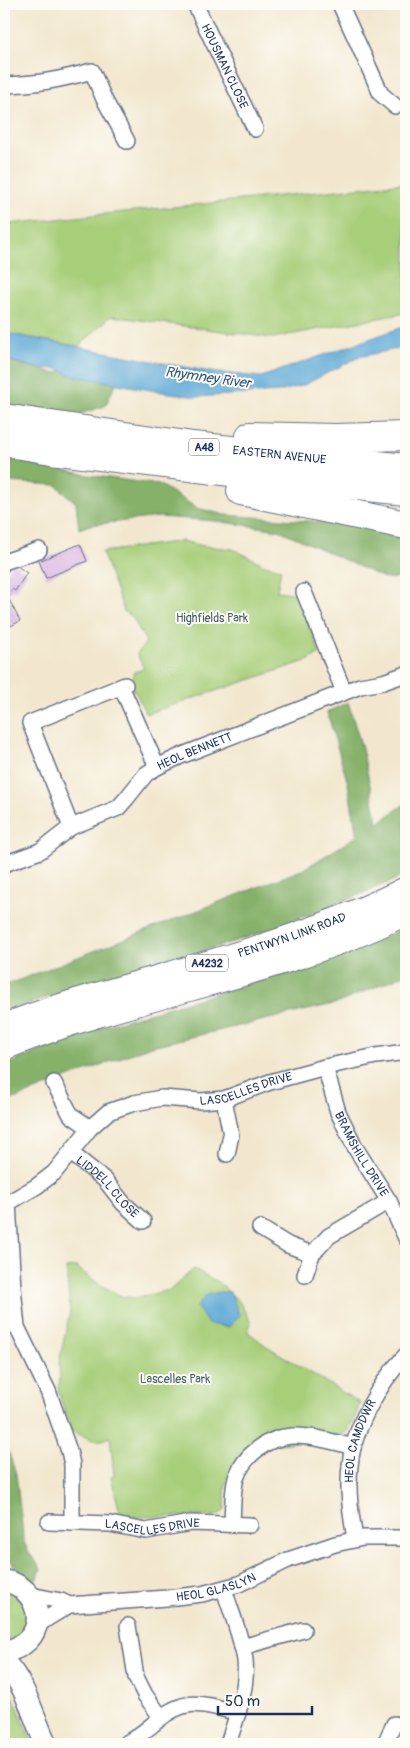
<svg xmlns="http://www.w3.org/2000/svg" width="410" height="1748" font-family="Pangolin,sans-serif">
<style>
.green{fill:#a7ce79;stroke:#617e6c}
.forest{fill:#85b169;stroke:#507064}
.water{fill:#5da8d5;stroke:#3c6c9a}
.building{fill:#d6afe1}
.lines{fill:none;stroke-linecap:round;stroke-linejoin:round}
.street-casing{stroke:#666f85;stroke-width:18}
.secondary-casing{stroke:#666f85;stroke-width:24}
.primary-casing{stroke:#666f85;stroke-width:26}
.highway-casing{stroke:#666f85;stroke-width:30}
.street{stroke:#fff;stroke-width:15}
.secondary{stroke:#fff;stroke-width:21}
.primary{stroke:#fff;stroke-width:24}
.highway{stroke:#fff;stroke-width:28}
.labels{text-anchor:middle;stroke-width:4;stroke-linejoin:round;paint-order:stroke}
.shield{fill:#fdfcf7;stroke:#5f6c8c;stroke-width:1}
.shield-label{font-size:11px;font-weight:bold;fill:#1b2f5e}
.street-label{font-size:12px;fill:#1b2f5e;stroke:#fdfcf7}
.park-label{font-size:12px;fill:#455f66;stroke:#fdfcf7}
.water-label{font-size:14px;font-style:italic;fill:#325988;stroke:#fdfcf7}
</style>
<rect width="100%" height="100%" fill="#fdfcf7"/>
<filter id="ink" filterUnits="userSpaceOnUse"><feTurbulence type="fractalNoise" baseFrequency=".02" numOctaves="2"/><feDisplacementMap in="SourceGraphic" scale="10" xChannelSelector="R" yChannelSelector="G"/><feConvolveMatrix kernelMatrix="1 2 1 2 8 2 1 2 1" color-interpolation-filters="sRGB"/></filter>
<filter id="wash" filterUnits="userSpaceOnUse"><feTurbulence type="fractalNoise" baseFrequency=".0096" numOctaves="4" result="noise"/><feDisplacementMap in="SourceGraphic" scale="20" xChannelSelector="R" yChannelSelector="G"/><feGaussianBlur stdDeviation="1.12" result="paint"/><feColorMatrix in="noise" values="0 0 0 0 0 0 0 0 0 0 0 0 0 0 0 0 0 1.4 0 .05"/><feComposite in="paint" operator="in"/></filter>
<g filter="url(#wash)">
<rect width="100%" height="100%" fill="#f2e7ce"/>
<g class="green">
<path d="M406 183V313L272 338 111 316 79 346 4 333V235L8 224Z"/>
<path d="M182 541 204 546 233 549 265 565 281 569 277 591 292 593 299 597 320 653 309 660 146 714 135 691H133L130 681 133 680 134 672 144 669 137 654 146 642 133 618 124 611 102 552Z"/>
<path d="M76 1267 99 1284 121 1296 134 1298 170 1290 194 1269 218 1282 239 1301 251 1323 248 1332 265 1345 360 1403C355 1416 352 1433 337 1437L248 1448C234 1460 226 1474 225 1493 225 1497 226 1504 225 1509 223 1513 219 1514 215 1516L121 1517 111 1477 114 1475 110 1437 99 1441 93 1440 71 1431 58 1390 60 1378 59 1363 70 1311 66 1268Z"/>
<path d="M4 1590 11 1591 28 1609C28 1613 29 1621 27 1625 24 1634 12 1640 4 1641Z"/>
<path d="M4 1680 16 1703 33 1744H4Z"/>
</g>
<g class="forest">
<path d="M4 360 54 373 73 369 119 378 105 406 79 414H59L4 405Z"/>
<path d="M4 458 88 475 160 485 197 508 225 515 323 522 343 520 406 532V579L384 578 279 530 215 521 159 517 90 525 79 529 76 503 56 485 9 482V502L4 503Z"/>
<path d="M348 702 362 748 378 823 406 803V875C342 903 277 929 210 949 142 970 70 986 4 1014V986L304 869 357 836 348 784 327 712Z"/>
<path d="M406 926V974L338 1003 148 1047 4 1103V1067L13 1062 88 1031 332 959 389 935Z"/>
<path d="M4 1438 16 1474 24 1542 30 1554 41 1568 38 1578 32 1582C19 1572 7 1561 4 1544Z"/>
</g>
<g class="water">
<path d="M400 328H406V347L359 357 304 385 279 392 196 397 150 390 70 375 59 369 37 368 4 359V333L211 372 261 377Z"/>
<path d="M220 1292H230L240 1316 229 1327 208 1324 197 1307 206 1295Z"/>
</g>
<g id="blocks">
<g class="building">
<path d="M80 544 87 561 46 578 39 561Z"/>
<path d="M13 563 27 573 15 591 12 589 7 596 20 621 11 626 4 612V577Z"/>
</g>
</g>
</g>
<g filter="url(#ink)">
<use href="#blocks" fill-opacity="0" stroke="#666f85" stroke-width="1"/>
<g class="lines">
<defs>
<g id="street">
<path id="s1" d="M195 4 255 129"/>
<path d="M340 4 381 94 395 106"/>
<path d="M4 85C38 84 59 80 92 71L104 99 127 141"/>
<path d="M4 562 39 550"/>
<path d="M304 592 344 692"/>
<path d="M125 695 157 767"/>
<path d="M71 827 30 723 125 685"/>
<path id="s2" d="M4 864 40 851 71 827 118 808 126 799 146 774 157 767 183 755 360 686 383 682 406 674"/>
<path id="s3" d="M325 1067 338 1112 356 1149 389 1201 406 1238"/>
<path id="s4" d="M54 1083 71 1115 90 1128 108 1112 134 1103 162 1098 201 1101 224 1099 270 1082 325 1067 376 1056 406 1052"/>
<path d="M224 1099 231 1135 227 1154"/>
<path id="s5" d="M71 1153 105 1180 123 1203 143 1221"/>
<path d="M260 1228 288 1245 312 1254"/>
<path d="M305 1275 312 1254 329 1236 389 1201"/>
<path id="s6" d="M49 1522 110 1524 146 1531 191 1523 250 1525"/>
<path d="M72 1523V1464L69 1451 48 1391 17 1327 13 1288 8 1203 37 1186 54 1173 90 1128"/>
<path d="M232 1524C233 1509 232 1492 236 1478 244 1455 268 1437 292 1436 310 1435 336 1442 353 1447"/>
<path id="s7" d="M355 1539C351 1515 347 1491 350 1466 353 1428 380 1382 406 1355"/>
<path d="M224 1589C231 1612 241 1636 245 1660 248 1689 236 1718 228 1744"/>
<path id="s8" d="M30 1595 61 1601 69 1605 167 1598 202 1594 239 1584 288 1560 335 1544 363 1538H406"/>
<path d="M128 1626 136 1677 145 1695 161 1717"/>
<path d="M34 1629C47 1616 55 1615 69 1605"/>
<path d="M242 1647 303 1630"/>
<path d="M125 1744C137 1738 147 1729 157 1721 186 1696 204 1704 238 1713"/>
<path d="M385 1744 394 1724"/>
</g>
<g id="secondary">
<path d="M4 1581C31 1584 49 1618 28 1640 21 1647 13 1650 4 1652"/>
<path d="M4 1662C26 1684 33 1717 46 1744"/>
</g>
<g id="primary">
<path id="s9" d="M4 1026C51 1007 100 994 149 980 236 955 324 930 406 889"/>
<path d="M4 1048C135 994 279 977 406 913"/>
</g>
<g id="highway">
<path id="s10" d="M4 418 193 446 406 468"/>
<path d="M250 436 335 438 406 436"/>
<path d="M4 442 51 450 279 478 406 491"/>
<path d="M241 491 406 525"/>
</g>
</defs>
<use href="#street" class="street-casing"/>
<use href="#secondary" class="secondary-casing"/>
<use href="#primary" class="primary-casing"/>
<use href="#highway" class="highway-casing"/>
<use href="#street" class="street"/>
<use href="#secondary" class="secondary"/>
<use href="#primary" class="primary"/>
<use href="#highway" class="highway"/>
</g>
</g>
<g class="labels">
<g class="shield">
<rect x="189" y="438.5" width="30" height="17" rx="4"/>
<rect x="186" y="954.5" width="42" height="17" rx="4"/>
</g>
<g class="shield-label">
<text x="204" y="451">A48</text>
<text x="207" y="967">A4232</text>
</g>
<g class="street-label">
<text dy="4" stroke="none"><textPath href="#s1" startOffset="69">HOUSMAN CLOSE</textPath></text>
<text dy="4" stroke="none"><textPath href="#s10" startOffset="278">EASTERN AVENUE</textPath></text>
<text dy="4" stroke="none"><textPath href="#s2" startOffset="226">HEOL BENNETT</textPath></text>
<text dy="4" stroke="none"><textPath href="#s9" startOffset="302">PENTWYN LINK ROAD</textPath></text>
<text dy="4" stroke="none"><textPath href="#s4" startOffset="225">LASCELLES DRIVE</textPath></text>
<text dy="4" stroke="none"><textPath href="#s3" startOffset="95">BRAMSHILL DRIVE</textPath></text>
<text dy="4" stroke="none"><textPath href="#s5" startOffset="50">LIDDELL CLOSE</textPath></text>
<text dy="4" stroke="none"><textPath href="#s7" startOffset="100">HEOL CAMDDWR</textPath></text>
<text dy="4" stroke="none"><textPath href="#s6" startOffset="104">LASCELLES DRIVE</textPath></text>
<text dy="4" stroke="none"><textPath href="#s8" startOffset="189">HEOL GLASLYN</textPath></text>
</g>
<g class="park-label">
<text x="212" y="622">Highfields Park</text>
<text x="175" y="1383">Lascelles Park</text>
</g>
<g class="water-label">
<text transform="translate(208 377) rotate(8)" y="5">Rhymney River</text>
</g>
</g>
<rect width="410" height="1748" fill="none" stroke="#fdfcf7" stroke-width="20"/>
<path d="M218 1706v8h94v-8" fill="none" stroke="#1b2f5e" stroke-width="2.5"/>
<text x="225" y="1706" font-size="15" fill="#1b2f5e" stroke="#fdfcf7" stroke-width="4" paint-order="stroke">50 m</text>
</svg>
